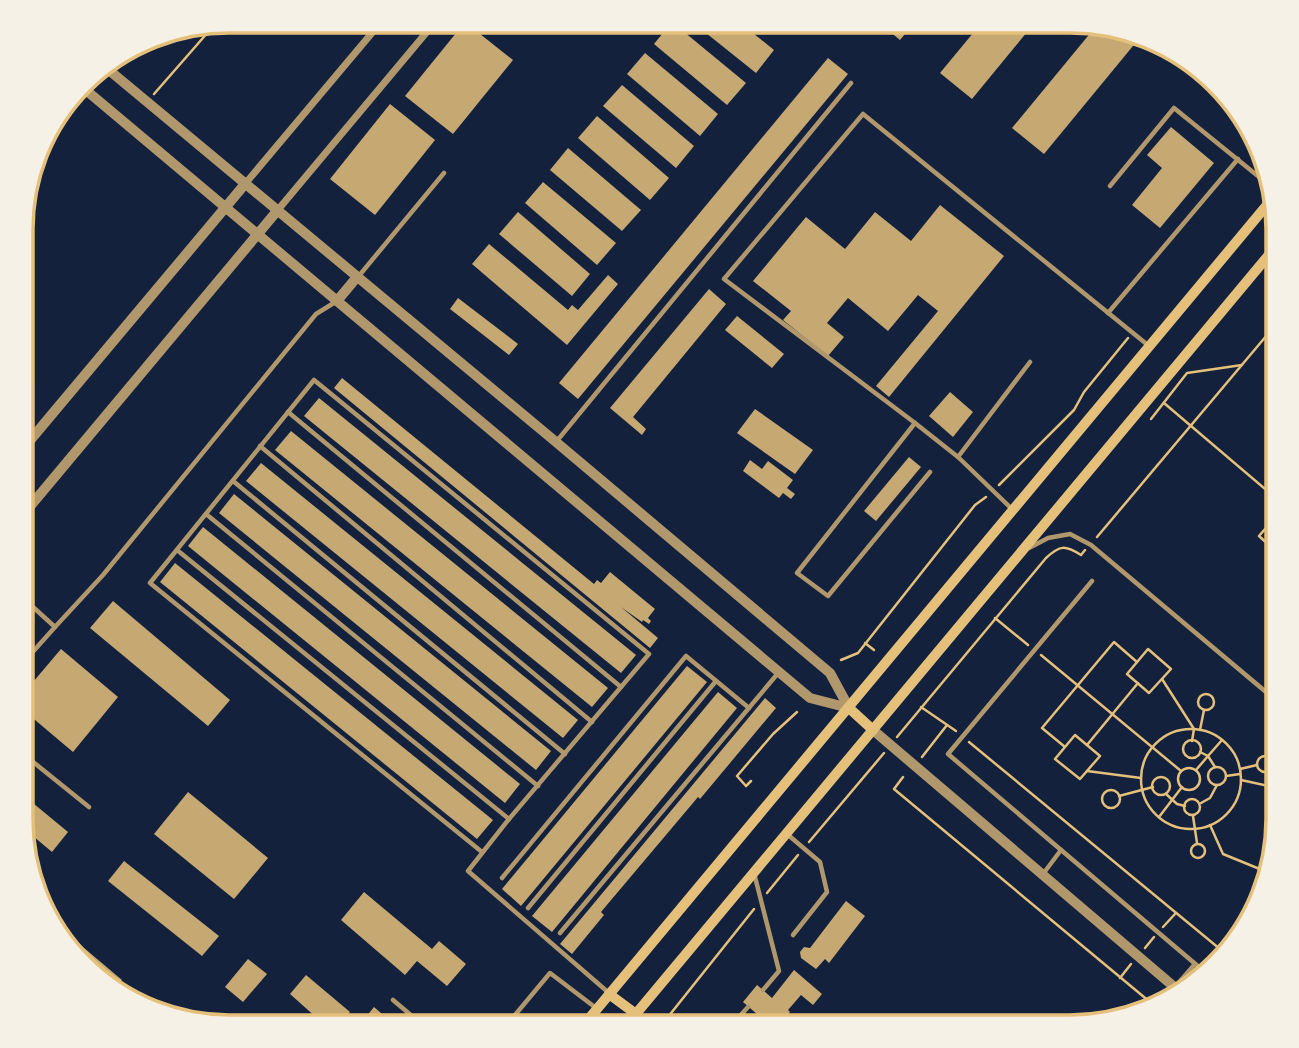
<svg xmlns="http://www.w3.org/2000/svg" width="1299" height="1048" font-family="Manrope,sans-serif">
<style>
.building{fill:#c6a872}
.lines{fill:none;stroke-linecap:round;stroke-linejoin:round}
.path{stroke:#e5c07b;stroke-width:2.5}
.service{stroke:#b1986c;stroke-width:4.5}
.minor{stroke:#b1986c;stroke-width:7}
.tertiary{stroke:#b1986c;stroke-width:10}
.secondary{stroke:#e5c07b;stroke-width:10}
.rim{fill:none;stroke:#e5c07b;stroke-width:3.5}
</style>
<rect width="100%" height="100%" fill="#14213d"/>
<g class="building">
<path d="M691 21H738L774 50 756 73Z"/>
<path d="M877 21H916L900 40Z"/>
<path d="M983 21H1036L972 99 940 73Z"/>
<path d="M465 22 513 60 453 134 405 96Z"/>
<path d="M672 22 746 83 727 105 654 44Z"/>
<path d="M1097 25 1142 35 1044 154 1012 128Z"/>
<path d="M645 53 718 114 700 136 627 74Z"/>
<path d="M828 58 848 74 578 399 559 383Z"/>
<path d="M622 85 694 146 676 168 603 106Z"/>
<path d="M390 104 435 140 375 215 330 179Z"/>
<path d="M597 116 669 178 650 200 578 138Z"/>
<path d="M1171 127 1214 163 1160 228 1132 205 1162 168 1147 155Z"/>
<path d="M568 148 641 210 622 231 550 170Z"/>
<path d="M543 182 616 243 597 265 525 203Z"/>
<path d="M940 205 1004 256 889 397 876 386 938 311 918 295 888 331 848 298 827 323 844 337 828 356 783 320 791 311 753 281 806 217 845 249 875 212 911 241Z"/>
<path d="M518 212 590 274 572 296 499 234Z"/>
<path d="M489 244 568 310 572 305 578 310 608 275 618 284 567 345 472 264Z"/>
<path d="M709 289 726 304 633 417 646 429 642 435 610 408Z"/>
<path d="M458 298 518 344 509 355 450 309Z"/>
<path d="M737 316 784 354 772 368 725 330Z"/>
<path d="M342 378 594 584 597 580 601 583 610 572 655 609 648 618 651 621 649 624 643 620 642 622 621 607 658 638 650 648 334 388Z"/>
<path d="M950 392 973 412 953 437 929 416Z"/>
<path d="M319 398 636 655 621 673 304 416Z"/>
<path d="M755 409 813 450 795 474 737 433Z"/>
<path d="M291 431 608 688 592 707 275 450Z"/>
<path d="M909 457 921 467 876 521 864 511Z"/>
<path d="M750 460 762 469 768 461 793 480 787 488 795 494 791 499 783 493 779 498 743 471Z"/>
<path d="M261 463 578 720 563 738 246 481Z"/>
<path d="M234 494 551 751 536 770 219 513Z"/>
<path d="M203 527 520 784 505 803 188 546Z"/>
<path d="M175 563 493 820 477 839 160 582Z"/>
<path d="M113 601 230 700 208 726 90 628Z"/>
<path d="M61 649 118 697 73 752 22 709V695Z"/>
<path d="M687 666 707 682 521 906 502 889Z"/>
<path d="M718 692 737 708 552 932 532 916Z"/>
<path d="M765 698 776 708 700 799 698 797 601 912 604 915 572 954 560 944Z"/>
<path d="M188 792 268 858 234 899 154 834Z"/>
<path d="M22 794 68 832 52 852 21 826Z"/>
<path d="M124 861 219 936 202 956 108 881Z"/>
<path d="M364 892 432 949 439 941 466 964 447 986 417 961 405 975 341 920Z"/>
<path d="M846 901 865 916 829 963 825 959 816 969 801 958 800 952 804 947 810 948Z"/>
<path d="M58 926 122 980 115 988 82 966 56 929Z"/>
<path d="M248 959 267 974 243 1002 225 987Z"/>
<path d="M794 970 822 994 813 1005 801 995 788 1010 790 1012 777 1027H772L743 1002 757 985 772 998Z"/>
<path d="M306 975 350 1012 338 1027H327L290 994Z"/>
<path d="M374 1007 397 1027H358Z"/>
</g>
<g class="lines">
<g class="path">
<path d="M154 94 216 23"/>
<path d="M1164 403 1278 500"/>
<path d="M1151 419 1187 373 1242 365"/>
<path d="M999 485 1074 410 1084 392 1128 338"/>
<path d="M1097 537 1278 322"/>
<path d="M1274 542 1270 546 1259 536 1278 514"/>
<path d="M995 618 1028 645"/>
<path d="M865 643 874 650"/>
<path d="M1148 649 1171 669 1149 693 1127 674Z"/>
<path d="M1041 655 1181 771"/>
<path d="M841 660 858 653 975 505 986 497"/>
<path d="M1162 679 1194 729 1192 741"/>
<circle cx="1206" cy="702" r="8"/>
<path d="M921 707 956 731"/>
<circle cx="1191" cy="779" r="50"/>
<path d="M1200 730 1204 710"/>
<path d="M897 737 1046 558C1060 545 1065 545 1081 555L1085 550"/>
<circle cx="1192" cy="749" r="9"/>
<path d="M969 742 1226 954"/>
<path d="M1087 745 1138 683"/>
<path d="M1065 747 1055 759 1080 779 1100 756 1075 735 1065 747 1042 728 1114 642 1137 662"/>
<circle cx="1265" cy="764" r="8"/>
<path d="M922 757 947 725"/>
<path d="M1215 767 1208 756 1222 740"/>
<circle cx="1217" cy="776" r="9"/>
<circle cx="1189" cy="779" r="11"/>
<path d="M1240 769 1257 765"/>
<path d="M1196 770 1208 756 1200 752"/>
<path d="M1087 771 1141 778"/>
<path d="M1226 776 1240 774"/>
<path d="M903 777 894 789 1156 1007"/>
<circle cx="1161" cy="786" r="9"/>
<path d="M1241 780 1278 788"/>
<path d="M751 781 746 786 737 776 773 734 797 712"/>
<circle cx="1111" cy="799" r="9"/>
<path d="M1166 794 1177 804 1185 806"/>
<path d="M1119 796 1153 787"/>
<circle cx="1192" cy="807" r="8"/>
<path d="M1201 803 1210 798 1217 785"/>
<path d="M1193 816 1197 843"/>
<path d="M1159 817 1182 787"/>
<path d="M1210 825 1223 854 1267 872"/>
<path d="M809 842 884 753"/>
<circle cx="1198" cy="851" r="7"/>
<path d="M767 893 798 855"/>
<path d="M1259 901C1257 884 1264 868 1272 854"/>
<path d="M1163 927 1175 914"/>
<path d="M1145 948 1154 937"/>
<path d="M1120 978 1131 964"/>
<path d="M660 1027 754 909"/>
</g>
<g class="service">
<path d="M1110 186 1174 108 1269 185"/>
<path d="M358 277 444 173"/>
<path d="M1108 313 1238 159"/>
<path d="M288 412 621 687"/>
<path d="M915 423 797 573 828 596 930 472"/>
<path d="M556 442 851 83"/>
<path d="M260 446 592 722"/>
<path d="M958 457 1030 362"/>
<path d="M233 481 565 754"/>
<path d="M1012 509 958 457 915 423 724 279 863 114 1149 346"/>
<path d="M206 514 538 786"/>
<path d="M1029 548 1048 538 1070 534 1091 545 1278 702"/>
<path d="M177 550 509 819"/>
<path d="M1092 581 948 754 1206 973"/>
<path d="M55 627 103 575 316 314 337 301"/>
<path d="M22 664 55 627 22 597"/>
<path d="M22 753 89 807"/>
<path d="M787 834 820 862 827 892 793 935"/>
<path d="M482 852 150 583 314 380 649 654 509 819 468 871 609 993"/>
<path d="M754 873 779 971 763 990"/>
<path d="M1043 874 1061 850"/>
<path d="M502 878 686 656 749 708"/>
<path d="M528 908 716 681"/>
<path d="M560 933 779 672"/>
<path d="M1175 987 1195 964"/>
<path d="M393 1000 425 1027"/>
<path d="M505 1027 550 973 596 1008"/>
<path d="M730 1027 748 1007"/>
</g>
<g class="minor">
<path d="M245 184 382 21"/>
<path d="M277 211 436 21"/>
<path d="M636 1014 651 1027"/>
</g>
<g class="tertiary">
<path d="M104 66 556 442 830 673 849 708"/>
<path d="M81 86 810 698 849 708"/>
<path d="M337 301 357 277"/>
<path d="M22 450 245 184"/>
<path d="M22 516 277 211"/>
<path d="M873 730 1179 991"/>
</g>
<g class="secondary">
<path d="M849 708 873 730"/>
<path d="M609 994 636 1014"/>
<path d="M582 1027 1272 199"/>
<path d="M625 1027 1278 244"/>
</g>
</g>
<path d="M0 0H1299V1048H0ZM229 33H1070A196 196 0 0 1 1266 229V819A196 196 0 0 1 1070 1015H229A196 196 0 0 1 33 819V229A196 196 0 0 1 229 33Z" fill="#f6f1e7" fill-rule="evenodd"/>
<path class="rim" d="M229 33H1070A196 196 0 0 1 1266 229V819A196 196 0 0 1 1070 1015H229A196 196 0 0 1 33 819V229A196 196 0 0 1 229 33Z"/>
</svg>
